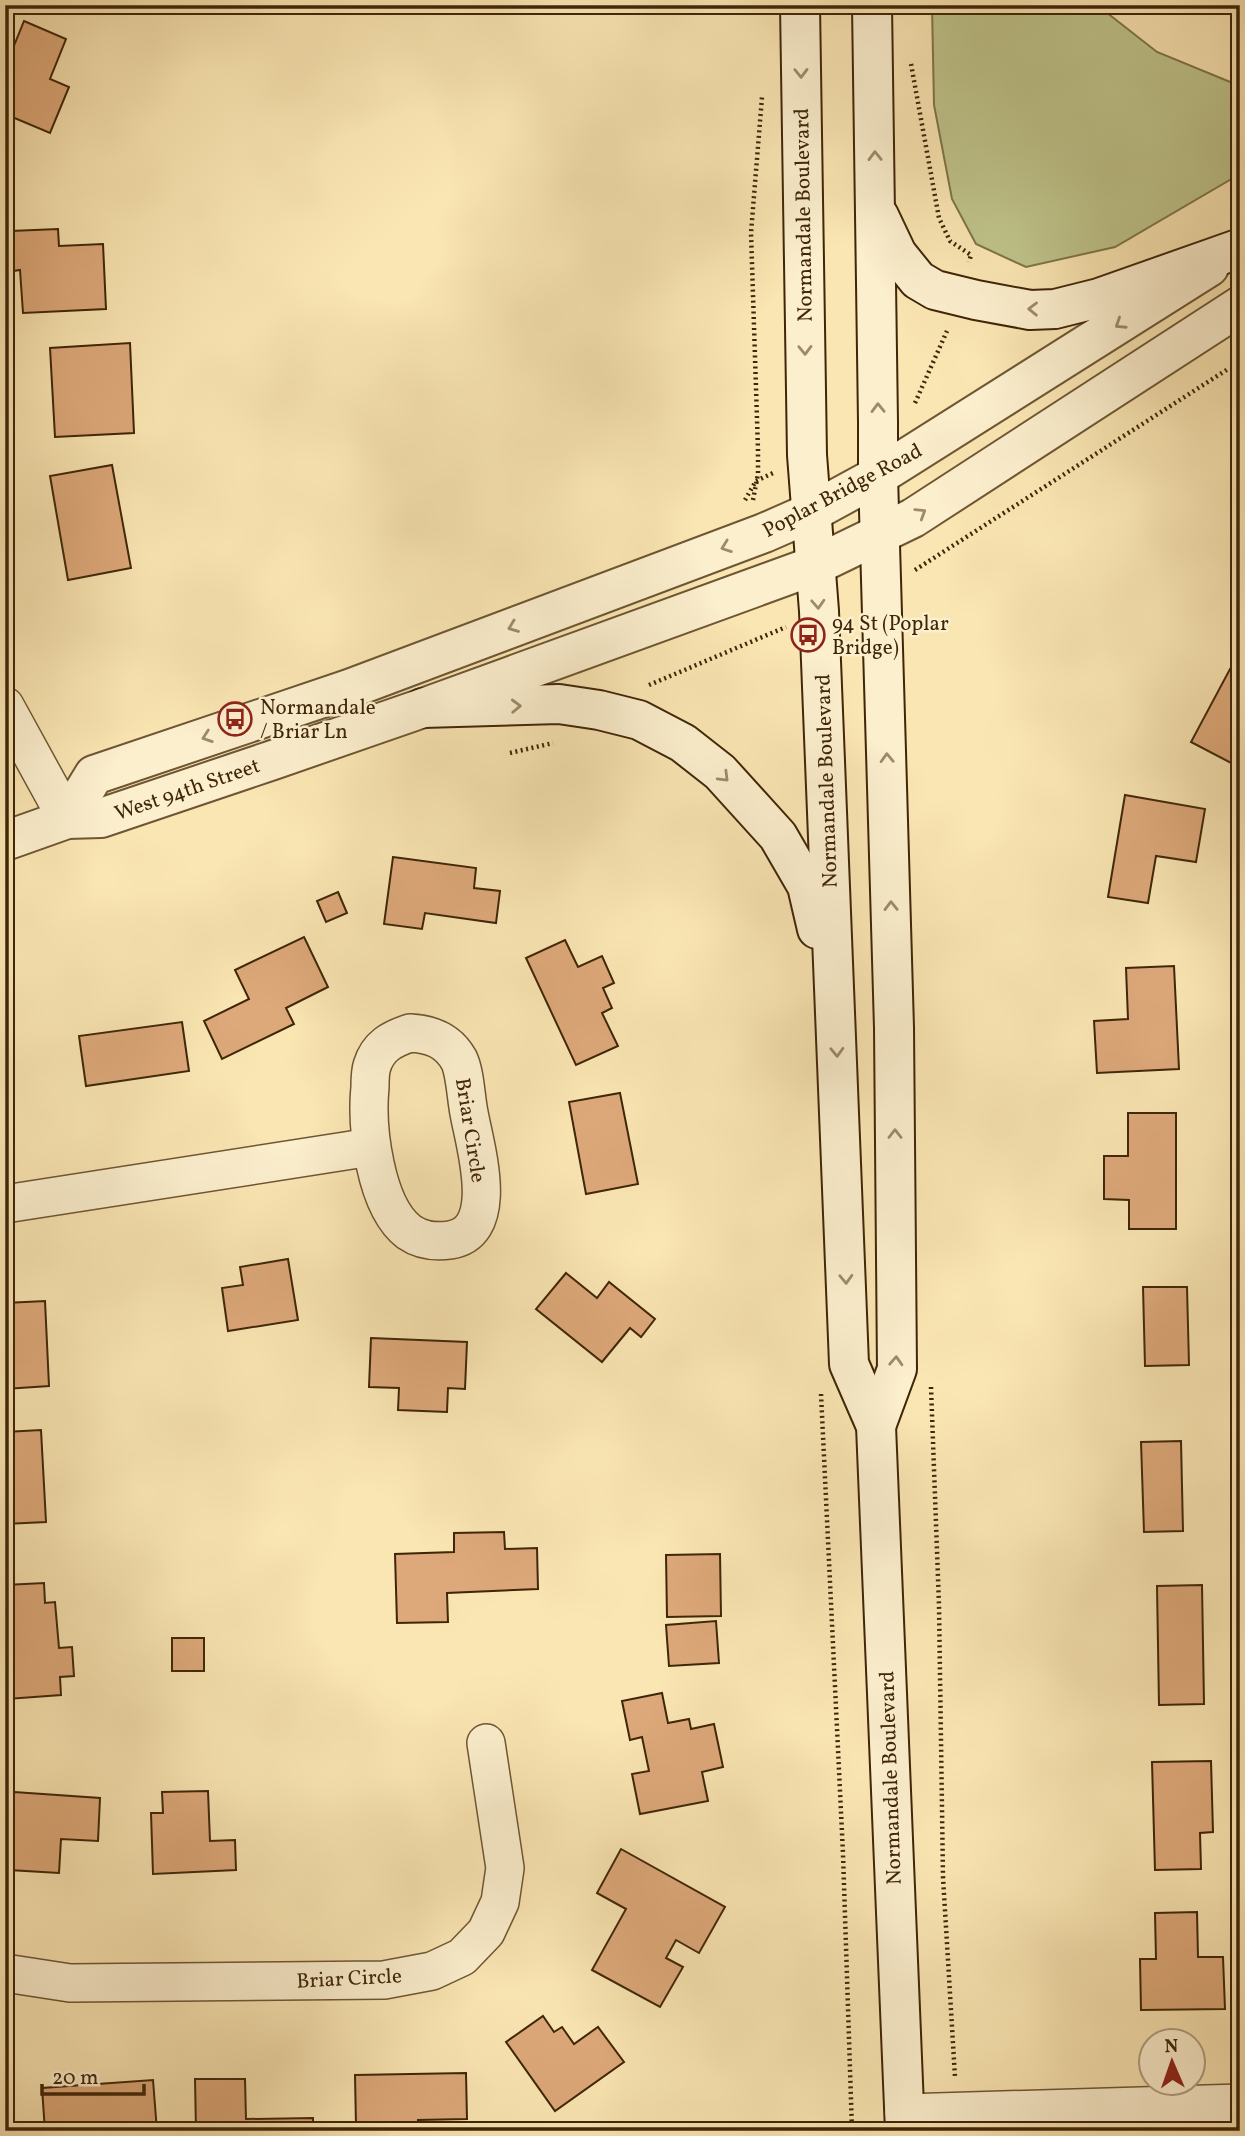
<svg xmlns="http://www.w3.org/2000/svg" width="1245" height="2136" font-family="Vollkorn,serif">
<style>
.green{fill:#bfc48b;stroke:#7f754a;stroke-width:2}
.building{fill:#dea97a;stroke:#3f2608;stroke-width:2}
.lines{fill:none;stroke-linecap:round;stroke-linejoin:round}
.minor-casing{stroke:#6e5633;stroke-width:40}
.tertiary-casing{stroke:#6e5633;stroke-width:42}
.secondary-casing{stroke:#3f2608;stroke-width:42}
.path{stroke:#3f2608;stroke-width:4.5;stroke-dasharray:2 3.5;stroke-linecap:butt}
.minor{stroke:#fcefce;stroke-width:37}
.tertiary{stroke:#fcefce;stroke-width:38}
.secondary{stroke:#fcefce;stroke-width:38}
.oneway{stroke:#9e8a6b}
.labels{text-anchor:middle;stroke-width:5;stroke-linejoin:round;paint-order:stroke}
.street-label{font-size:21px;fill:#3f2608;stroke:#fcefce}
.poi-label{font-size:21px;fill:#3f2608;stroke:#fcefce;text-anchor:start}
</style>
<rect width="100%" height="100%" fill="#fae6b3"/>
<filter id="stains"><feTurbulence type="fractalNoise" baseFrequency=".00286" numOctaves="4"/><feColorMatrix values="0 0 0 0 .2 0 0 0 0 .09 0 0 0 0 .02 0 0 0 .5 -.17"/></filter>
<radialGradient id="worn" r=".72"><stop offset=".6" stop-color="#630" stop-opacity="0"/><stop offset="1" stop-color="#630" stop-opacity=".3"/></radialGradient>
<path class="green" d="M932 5H1097L1157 52 1240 86V174L1115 247 1026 267 976 244 952 199 934 105Z"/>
<g class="building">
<path d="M24 21 66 39 50 79 69 87 50 133 5 114V68Z"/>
<path d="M58 229 59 246 103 244 106 309 23 313 20 270 13 271 11 231Z"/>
<path d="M130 343 134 433 55 437 50 348Z"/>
<path d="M112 465 131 568 68 580 50 476Z"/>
<path d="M1230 669 1240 674V752L1233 764 1191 742Z"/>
<path d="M1125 795 1205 809 1196 862 1156 856 1148 903 1108 897Z"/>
<path d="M393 857 476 868 474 888 500 891 496 923 425 913 422 929 384 924Z"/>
<path d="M338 892 347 913 326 922 317 901Z"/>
<path d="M304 937 328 987 286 1008 294 1024 222 1059 204 1021 249 999 235 970Z"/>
<path d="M565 940 578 967 602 956 614 983 603 988 612 1008 602 1013 618 1046 576 1065 526 958Z"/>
<path d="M1174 966 1179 1069 1097 1073 1094 1021 1128 1019 1126 968Z"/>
<path d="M5 1007 11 1081H5Z"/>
<path d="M182 1022 189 1071 86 1086 79 1036Z"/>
<path d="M620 1093 638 1184 586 1194 569 1102Z"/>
<path d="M1128 1113H1176V1229H1129V1200L1104 1199V1156H1128Z"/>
<path d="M288 1259 298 1320 228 1331 222 1288 243 1285 240 1267Z"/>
<path d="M566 1273 597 1298 609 1282 655 1319 641 1337 630 1328 602 1362 536 1309Z"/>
<path d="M1143 1287H1187L1189 1365 1145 1366Z"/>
<path d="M45 1301 49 1386 5 1389V1303Z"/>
<path d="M371 1338 467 1342 465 1389 448 1388 447 1412 398 1410 399 1388 369 1387Z"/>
<path d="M41 1430 46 1522 5 1524V1432Z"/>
<path d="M1181 1441 1183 1531 1144 1532 1141 1442Z"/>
<path d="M504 1532 505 1549 537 1548 538 1589 447 1593 448 1622 397 1623 395 1554 454 1552V1533Z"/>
<path d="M720 1554 721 1616 667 1617 666 1555Z"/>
<path d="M44 1583 45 1603 55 1602 59 1648 72 1647 74 1676 60 1677 61 1695 7 1699 5 1585Z"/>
<path d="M1202 1585 1204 1704 1159 1705 1157 1586Z"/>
<path d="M716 1621 719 1663 669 1666 666 1625Z"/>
<rect x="172" y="1638" width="32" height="33"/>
<path d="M662 1693 668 1723 689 1719 691 1729 714 1724 723 1767 702 1772 708 1801 640 1814 632 1774 649 1771 642 1737 630 1740 622 1701Z"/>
<path d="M1211 1761 1213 1832 1200 1833 1201 1869 1155 1870 1152 1762Z"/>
<path d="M208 1791 210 1841 235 1840 236 1870 153 1874 151 1813H163L162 1792Z"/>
<path d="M14 1792 100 1798 98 1841 61 1839 59 1873 9 1870Z"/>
<path d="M621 1849 725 1907 699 1953 676 1940 666 1958 683 1967 660 2007 592 1970 626 1909 597 1893Z"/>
<path d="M1197 1912 1198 1957H1223L1225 2009 1141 2010 1140 1959H1156L1155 1913Z"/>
<path d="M543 2016 554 2032 562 2027 574 2044 598 2027 624 2062 555 2111 506 2042Z"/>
<path d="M466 2073 467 2119 418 2120V2131H387V2125L356 2126 355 2075Z"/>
<path d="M195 2079H245L246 2119 313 2118V2131H196Z"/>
<path d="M153 2080 157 2131H45L42 2088Z"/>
</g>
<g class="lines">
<defs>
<g id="minor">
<path d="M5 706 67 819"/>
<path d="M410 1033C431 1034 448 1040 459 1060 465 1072 466 1098 469 1113 475 1146 502 1232 450 1240 435 1242 422 1241 409 1232 375 1206 366 1127 370 1087 370 1080 370 1072 372 1066 378 1046 392 1039 410 1033Z"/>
<path d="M5 1204 371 1147"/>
<path d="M5 1973 70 1983 384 1980 432 1971 462 1957 486 1932 500 1902 505 1868 486 1743"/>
<path d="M904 2113 1240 2103"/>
</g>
<g id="tertiary">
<path d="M67 819 94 775 349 689 764 533 812 512 878 476 1209 267"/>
<path d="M5 841 67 819 101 818 273 760 423 708 816 565 913 518 1240 306"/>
</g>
<g id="secondary">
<path d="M800 5 807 455 819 611 849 1364 876 1426 905 2131"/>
<path d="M872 5 878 422V476L894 1028 897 1369 876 1426"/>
<path d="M879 216 897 254 918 280 935 290 976 300 1030 310 1055 309 1099 298 1238 249"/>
<path d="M423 708 559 704 599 710 639 720 683 743 720 772 778 836 807 886 817 929"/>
</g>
</defs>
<use href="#minor" class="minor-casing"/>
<use href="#tertiary" class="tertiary-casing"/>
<use href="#secondary" class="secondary-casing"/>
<g class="path">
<path d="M911 64 939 218 950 241 971 255 969 262"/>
<path d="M915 403 947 331"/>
<path d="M745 500 756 481 773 473"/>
<path d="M753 500 758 474V450L751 233 762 97"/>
<path d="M915 570 1228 369"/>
<path d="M649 685 786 627"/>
<path d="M510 753 553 743"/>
<path d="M931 1387 939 1605 943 1877 955 2077"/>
<path d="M821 1394 843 1854 852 2131"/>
</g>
<use href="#minor" class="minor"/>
<use href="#tertiary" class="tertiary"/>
<use href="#secondary" class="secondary"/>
</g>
<defs><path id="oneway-chevron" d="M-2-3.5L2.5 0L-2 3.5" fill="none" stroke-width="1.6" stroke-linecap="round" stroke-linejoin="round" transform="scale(1.75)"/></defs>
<g class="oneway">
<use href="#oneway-chevron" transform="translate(801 73) rotate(89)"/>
<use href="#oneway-chevron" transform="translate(875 156) rotate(-91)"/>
<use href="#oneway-chevron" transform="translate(1033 309) rotate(-179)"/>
<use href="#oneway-chevron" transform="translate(1120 324) rotate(147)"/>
<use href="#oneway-chevron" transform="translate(805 350) rotate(89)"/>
<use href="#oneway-chevron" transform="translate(878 408) rotate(-91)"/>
<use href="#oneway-chevron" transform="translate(921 513) rotate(-32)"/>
<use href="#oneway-chevron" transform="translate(726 547) rotate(160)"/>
<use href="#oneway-chevron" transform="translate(818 604) rotate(87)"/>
<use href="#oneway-chevron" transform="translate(513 627) rotate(159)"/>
<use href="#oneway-chevron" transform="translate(516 706) rotate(-2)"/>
<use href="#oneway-chevron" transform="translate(207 737) rotate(161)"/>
<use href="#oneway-chevron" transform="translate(887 758) rotate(-92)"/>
<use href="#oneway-chevron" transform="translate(724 777) rotate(45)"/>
<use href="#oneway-chevron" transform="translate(891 906) rotate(-91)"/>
<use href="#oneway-chevron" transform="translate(837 1052) rotate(88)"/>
<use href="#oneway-chevron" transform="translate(895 1134) rotate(-90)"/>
<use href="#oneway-chevron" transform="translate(846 1279) rotate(88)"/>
<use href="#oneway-chevron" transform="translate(896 1361) rotate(-87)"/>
</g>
<defs>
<symbol id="bus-ring" viewBox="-11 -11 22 22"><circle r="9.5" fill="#fcefce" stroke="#8f2418" stroke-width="1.5"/><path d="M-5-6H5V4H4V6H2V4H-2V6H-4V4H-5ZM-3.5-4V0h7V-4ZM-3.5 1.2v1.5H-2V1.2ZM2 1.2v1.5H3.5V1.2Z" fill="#8f2418"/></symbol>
</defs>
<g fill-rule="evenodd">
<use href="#bus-ring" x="789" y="616" width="38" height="38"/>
<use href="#bus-ring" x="216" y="700" width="38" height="38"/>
</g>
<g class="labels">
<g class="street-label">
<text transform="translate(803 215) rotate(-91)" y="7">Normandale Boulevard</text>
<text transform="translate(842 490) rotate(-28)" y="7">Poplar Bridge Road</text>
<text transform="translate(826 781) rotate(-92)" y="7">Normandale Boulevard</text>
<text transform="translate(187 789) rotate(-19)" y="7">West 94th Street</text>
<text transform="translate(471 1130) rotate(81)" y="7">Briar Circle</text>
<text transform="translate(890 1778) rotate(-92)" y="7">Normandale Boulevard</text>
<text transform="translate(349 1978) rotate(-3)" y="7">Briar Circle</text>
</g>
<g class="poi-label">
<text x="832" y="630">94 St (Poplar<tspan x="832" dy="24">Bridge)</tspan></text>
<text x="260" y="714">Normandale<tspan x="260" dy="24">/ Briar Ln</tspan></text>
</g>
</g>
<rect width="1245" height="2136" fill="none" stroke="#fae6b3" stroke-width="28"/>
<rect x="7" y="7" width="1231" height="2122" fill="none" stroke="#3f2608" stroke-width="3.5"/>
<rect x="14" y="14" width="1217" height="2108" fill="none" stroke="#3f2608" stroke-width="2"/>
<g transform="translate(1172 2062) rotate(358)"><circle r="33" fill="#fcefce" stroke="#b09f7f" stroke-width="2"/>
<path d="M0-5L12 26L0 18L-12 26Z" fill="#8f2418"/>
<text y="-10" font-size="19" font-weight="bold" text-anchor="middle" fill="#3f2608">N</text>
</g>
<path d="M42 2084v10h102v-10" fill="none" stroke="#3f2608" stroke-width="3.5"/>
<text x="52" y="2084" font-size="21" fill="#3f2608" stroke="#fcefce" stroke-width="5" paint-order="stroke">20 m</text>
<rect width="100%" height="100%" filter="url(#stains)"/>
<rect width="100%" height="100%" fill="url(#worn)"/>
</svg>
